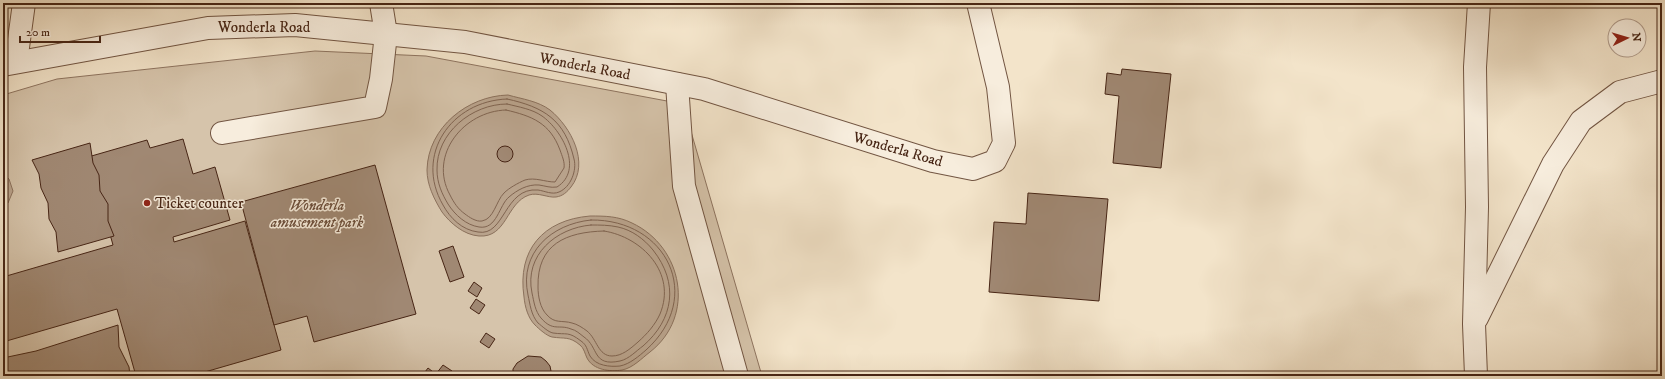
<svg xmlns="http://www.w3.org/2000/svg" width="1665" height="379" font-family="'IM FELL DW Pica',serif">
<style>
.green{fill:#d6c4ab;stroke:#8e7460}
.water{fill:#b9a38c;stroke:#8b715c}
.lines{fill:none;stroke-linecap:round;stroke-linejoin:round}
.shore{stroke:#806450;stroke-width:1}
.building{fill:#a08873;stroke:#472515}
.minor-casing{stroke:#725542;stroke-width:24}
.minor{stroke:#f7eddd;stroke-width:22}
.poi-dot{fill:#8f2418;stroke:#f7eddd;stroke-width:1.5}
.labels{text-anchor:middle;stroke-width:3;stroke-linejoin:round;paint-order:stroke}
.street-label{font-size:15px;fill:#472515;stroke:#f7eddd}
.poi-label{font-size:15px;fill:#472515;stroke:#f7eddd;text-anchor:start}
.park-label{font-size:15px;font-style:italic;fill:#6b4d3a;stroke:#f7eddd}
</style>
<rect width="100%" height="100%" fill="#f3e4ca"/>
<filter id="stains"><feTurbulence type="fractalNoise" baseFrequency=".005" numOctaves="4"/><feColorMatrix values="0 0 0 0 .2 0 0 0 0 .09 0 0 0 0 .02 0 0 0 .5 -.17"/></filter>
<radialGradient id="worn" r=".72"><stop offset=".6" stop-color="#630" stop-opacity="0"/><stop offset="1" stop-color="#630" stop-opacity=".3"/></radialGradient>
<path class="green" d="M315 51 426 56 683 104 762 376H3V95L57 79Z"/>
<g class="water">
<path d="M508 95C522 99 538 101 550 110 571 127 590 163 571 187 567 192 563 196 556 197 548 198 538 192 529 195 506 203 507 238 479 236 464 235 450 223 442 212 434 199 427 185 427 170 428 127 468 96 508 95Z"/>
<path d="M3 174 9 179 13 191 8 203 3 207Z"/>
<path d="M590 216C605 216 618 216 632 223 683 247 696 316 650 352 642 358 633 368 622 370 610 372 593 370 587 358 585 354 584 348 580 345 569 336 565 339 552 337 547 336 539 329 535 325 528 318 525 307 524 297 517 250 543 220 590 216Z"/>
</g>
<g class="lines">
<g class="shore">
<path d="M507 99C544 107 565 120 574 159 577 170 571 187 559 192 552 195 545 191 538 190 504 187 505 237 478 232 462 230 450 218 443 205 414 155 451 101 507 99Z"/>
<path d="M507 104C519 107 532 109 542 116 562 130 584 170 557 187 550 188 546 186 539 185 528 184 517 190 509 197 499 205 497 230 479 227 466 225 455 215 448 204 442 194 437 183 437 170 436 133 472 104 507 104Z"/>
<path d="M506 110C532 116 550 123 560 150 562 156 565 162 564 168L555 182C545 182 535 177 525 180 518 183 509 188 504 193 496 201 494 219 482 221 476 222 469 217 465 214 458 209 454 203 450 195 428 155 464 111 506 110Z"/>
<path d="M591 220C667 219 705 297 646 350 639 356 630 364 620 366 610 367 596 366 590 356 587 350 587 345 581 341 568 331 567 335 553 333 548 332 542 326 538 323 531 315 530 304 528 295 519 253 551 224 591 220Z"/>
<path d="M591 225C600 225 609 225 618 227 632 230 644 239 653 250 679 283 674 319 643 346 636 351 629 359 620 361 592 367 599 347 584 337 580 334 576 330 571 329 559 324 553 332 541 318 535 311 534 302 532 293 524 255 556 228 591 225Z"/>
<path d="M604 231C642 237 677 273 660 314 655 325 647 334 638 342 630 349 622 356 612 356 598 356 597 339 587 331 583 328 577 324 572 323 562 320 555 324 547 315 540 308 538 296 538 287 537 244 566 232 604 231Z"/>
</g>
</g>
<g class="building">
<path d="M1122 69 1171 74 1161 168 1113 163 1119 96 1105 94 1107 73 1121 75Z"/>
<path d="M183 139 193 174 215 167 230 220 173 237 174 242 245 221 281 350 191 376H136L117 309 3 342V277L113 245 88 157 147 140 150 148Z"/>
<path d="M90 143 93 163 99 175 100 191 108 204V221L114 236 58 252 56 232 49 219 48 203 41 188 39 174 32 160Z"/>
<circle cx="505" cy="154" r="8"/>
<path d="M375 165 416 314 314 342 307 316 274 325 241 202Z"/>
<path d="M1028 193 1108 199 1099 301 989 292 994 222 1026 224Z"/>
<path d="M453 246 464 277 450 282 439 251Z"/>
<path d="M474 282 482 288 477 297 468 291Z"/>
<path d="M476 299 485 305 479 314 470 308Z"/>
<path d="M118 325 119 347 129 367 130 376H3V358L36 351Z"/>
<path d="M486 333 495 339 489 348 480 342Z"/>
<path d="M528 356 541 357 546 361 550 366 552 376H513V369L517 363Z"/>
<path d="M443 365 452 371 448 376H440L436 374Z"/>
<path d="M428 368 437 375 436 376H422Z"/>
</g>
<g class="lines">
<defs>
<g id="minor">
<path d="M16 62 24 3"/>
<path d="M3 65 208 28 295 25 465 42 704 89 933 161 973 169 995 161 1004 143 998 87 978 3"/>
<path d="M677 84 684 186 737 376"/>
<path d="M222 133 375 107 381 79 386 34 381 3"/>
<path d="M1477 318 1553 164 1581 121 1620 92 1662 81"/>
<path d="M1476 376 1474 324 1477 207 1475 67 1479 3"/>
</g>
</defs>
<use href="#minor" class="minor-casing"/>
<use href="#minor" class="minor"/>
</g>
<circle class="poi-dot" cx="147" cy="203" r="4"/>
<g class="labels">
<g class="street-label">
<text x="264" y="32">Wonderla Road</text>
<text transform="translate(585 66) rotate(11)" y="5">Wonderla Road</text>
<text transform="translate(898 149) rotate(16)" y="5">Wonderla Road</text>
</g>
<g class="poi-label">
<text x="155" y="208">Ticket counter</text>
</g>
<g class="park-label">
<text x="317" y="210">Wonderla<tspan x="317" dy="17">amusement park</tspan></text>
</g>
</g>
<rect width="1665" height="379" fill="none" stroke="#f3e4ca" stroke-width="16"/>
<rect x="4" y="4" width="1657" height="371" fill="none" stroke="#472515" stroke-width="2"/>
<rect x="8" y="8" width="1649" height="363" fill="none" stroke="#472515"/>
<g transform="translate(1627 38) rotate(85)"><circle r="19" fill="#f7eddd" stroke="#b19d8d"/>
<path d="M0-3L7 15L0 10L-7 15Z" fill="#8f2418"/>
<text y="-6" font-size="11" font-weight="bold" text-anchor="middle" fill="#472515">N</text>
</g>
<path d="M20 36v6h80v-6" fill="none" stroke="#472515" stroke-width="2"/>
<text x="26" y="36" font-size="12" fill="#472515" stroke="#f7eddd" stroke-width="3" paint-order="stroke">20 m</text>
<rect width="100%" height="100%" filter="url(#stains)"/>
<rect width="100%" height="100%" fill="url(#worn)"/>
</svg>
